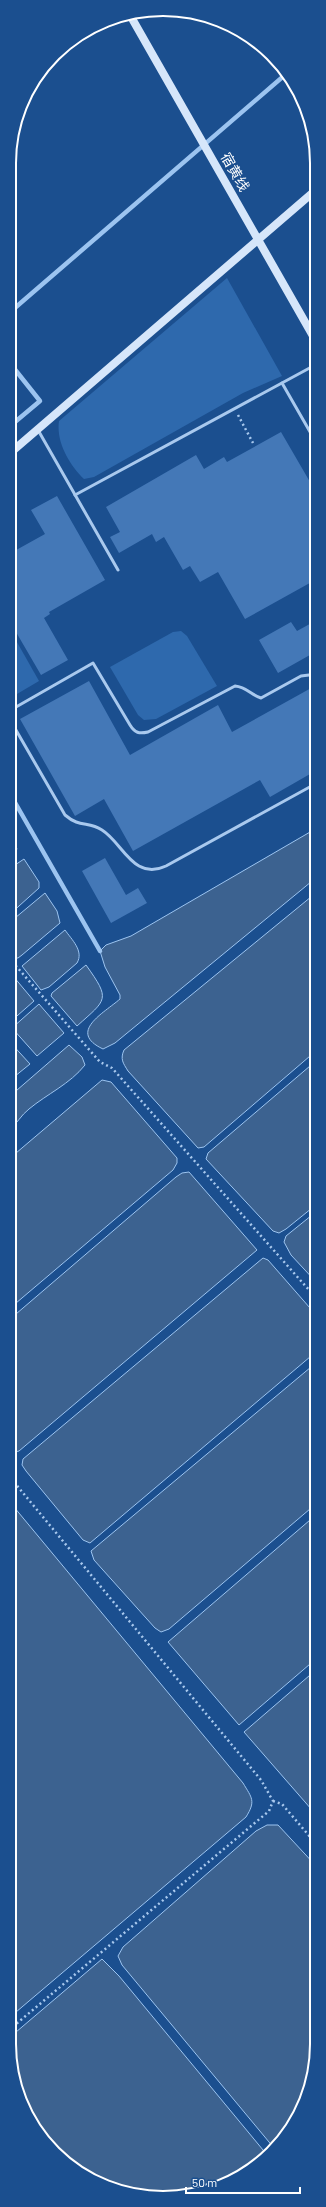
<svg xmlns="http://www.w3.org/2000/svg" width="326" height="2207" font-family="Barlow,'Noto Sans SC',sans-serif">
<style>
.green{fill:#2e69ad}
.water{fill:#3c6290;stroke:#9cc4f0}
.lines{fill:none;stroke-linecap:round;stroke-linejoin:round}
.stream{stroke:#9cc4f0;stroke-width:4.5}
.building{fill:#4478b7}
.path{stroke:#a9c9ee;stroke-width:2.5;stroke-dasharray:2 3;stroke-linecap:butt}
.lane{stroke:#a9c9ee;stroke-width:3}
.secondary{stroke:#d6e6fa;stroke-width:8}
.labels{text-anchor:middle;stroke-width:3;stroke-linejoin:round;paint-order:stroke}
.street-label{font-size:14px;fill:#fff;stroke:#1b4f8f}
.rim{fill:none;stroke:#fff;stroke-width:2}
</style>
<rect width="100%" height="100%" fill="#1b4f8f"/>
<g class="green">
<path d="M227 278 282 376 243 393 94 477 84 479C69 464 56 442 59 421Z"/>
<path d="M9 628 39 681 17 694H9Z"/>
<path d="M181 631 187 636 217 686 156 719 144 720 138 715 110 667 173 632Z"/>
</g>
<g class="water">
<path d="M317 828V877L115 1043 103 1049C67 1032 104 1013 120 999V995L105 967 100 951 106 945 131 936Z"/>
<path d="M9 833 17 849 9 860Z"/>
<path d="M24 859 39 882V888L9 915V869Z"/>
<path d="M317 892V1050L204 1147 198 1148 128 1071C123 1063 120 1059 124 1050Z"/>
<path d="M45 893 57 911 60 923 22 955 18 958H14L9 953V923Z"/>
<path d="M65 930C72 940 84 951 77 963L49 987 41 990 22 966Z"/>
<path d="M86 965C111 1000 107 999 77 1026L51 996 52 993Z"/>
<path d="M13 976 34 1001 9 1023V979Z"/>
<path d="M39 1004 64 1033 37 1056 12 1028Z"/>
<path d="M9 1041 30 1064 9 1081Z"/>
<path d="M69 1045 82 1057 85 1065C70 1084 47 1094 29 1109 21 1115 17 1124 9 1130V1097Z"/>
<path d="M317 1060V1204L286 1229 279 1233 273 1231 206 1159 208 1153Z"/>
<path d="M102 1080 111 1082 177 1158V1163L173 1170 9 1309V1159Z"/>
<path d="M189 1172 257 1250 19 1451 11 1453 9 1451V1320L176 1177 182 1173Z"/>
<path d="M317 1211V1283L291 1255 284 1242 286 1236Z"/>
<path d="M263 1258 268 1260 317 1316V1351L90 1543 83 1540 26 1471 22 1465 23 1459Z"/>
<path d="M317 1362V1503L169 1629 161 1632 155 1628 94 1560 91 1551Z"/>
<path d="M9 1501 243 1783C252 1798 256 1801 246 1817L9 2018Z"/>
<path d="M317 1514V1658L239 1725 168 1642Z"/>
<path d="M317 1669V1806L312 1810 244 1732Z"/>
<path d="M267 1825H278L317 1867V2054L301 2112 274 2148 122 1965 118 1956 123 1947 256 1831Z"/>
<path d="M102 1959 119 1976 268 2156 265 2160 213 2190 153 2198 95 2182 54 2153 21 2103 9 2038Z"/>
</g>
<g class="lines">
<g class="stream">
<path d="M9 313 286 74"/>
<path d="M9 427 40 401 9 362"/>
<path d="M9 792 100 951"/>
</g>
</g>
<g class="building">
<path d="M281 432 317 494V579L245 619 218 572 200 582 190 566 183 570 164 537 156 542 152 534 119 553 110 537 120 532 106 507 196 455 204 469 224 457 227 462Z"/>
<path d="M57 496 105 580 49 612 50 614 44 618 68 660 41 675 9 620V554L45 534 31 510Z"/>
<path d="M317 620V651L278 673 259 640 291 622 297 631Z"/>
<path d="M89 681 130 755 218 705 232 732 313 687 317 693V770L270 797 260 780 133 851 104 799 75 816 20 719Z"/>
<path d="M105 858 126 895 138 888 147 903 111 923 82 871Z"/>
</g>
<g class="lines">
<g class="path">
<path d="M238 415 253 443"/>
<path d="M9 958 100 1062 112 1068 317 1299"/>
<path d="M273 1801 282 1804 317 1845"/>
<path d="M9 2030 269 1811 273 1801 261 1780 9 1476"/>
</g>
<g class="lane">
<path d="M282 383 317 444"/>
<path d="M38 430 118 570"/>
<path d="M75 495 317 364"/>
<path d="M9 711 93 663 130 725C135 733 139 734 148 732L235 686C247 687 251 695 261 698L301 676 317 674"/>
<path d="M9 718 65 815C80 828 88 821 102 830 123 843 133 881 166 866L317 783"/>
</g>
<g class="secondary">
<path d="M130 15 317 343"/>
<path d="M9 454 317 189"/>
</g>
</g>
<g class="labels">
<g class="street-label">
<text transform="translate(235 172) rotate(60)" y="5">宿黄线</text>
</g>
</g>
<path d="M0 0H326V2207H0ZM163 16H163A147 147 0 0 1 310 163V2044A147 147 0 0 1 163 2191H163A147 147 0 0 1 16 2044V163A147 147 0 0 1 163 16Z" fill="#1b4f8f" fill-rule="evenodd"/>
<path class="rim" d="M163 16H163A147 147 0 0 1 310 163V2044A147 147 0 0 1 163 2191H163A147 147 0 0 1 16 2044V163A147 147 0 0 1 163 16Z"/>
<path d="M186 2187v6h114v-6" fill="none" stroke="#ffffff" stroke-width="2"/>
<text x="192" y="2187" font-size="12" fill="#ffffff" stroke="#1b4f8f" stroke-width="3" paint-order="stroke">50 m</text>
</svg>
